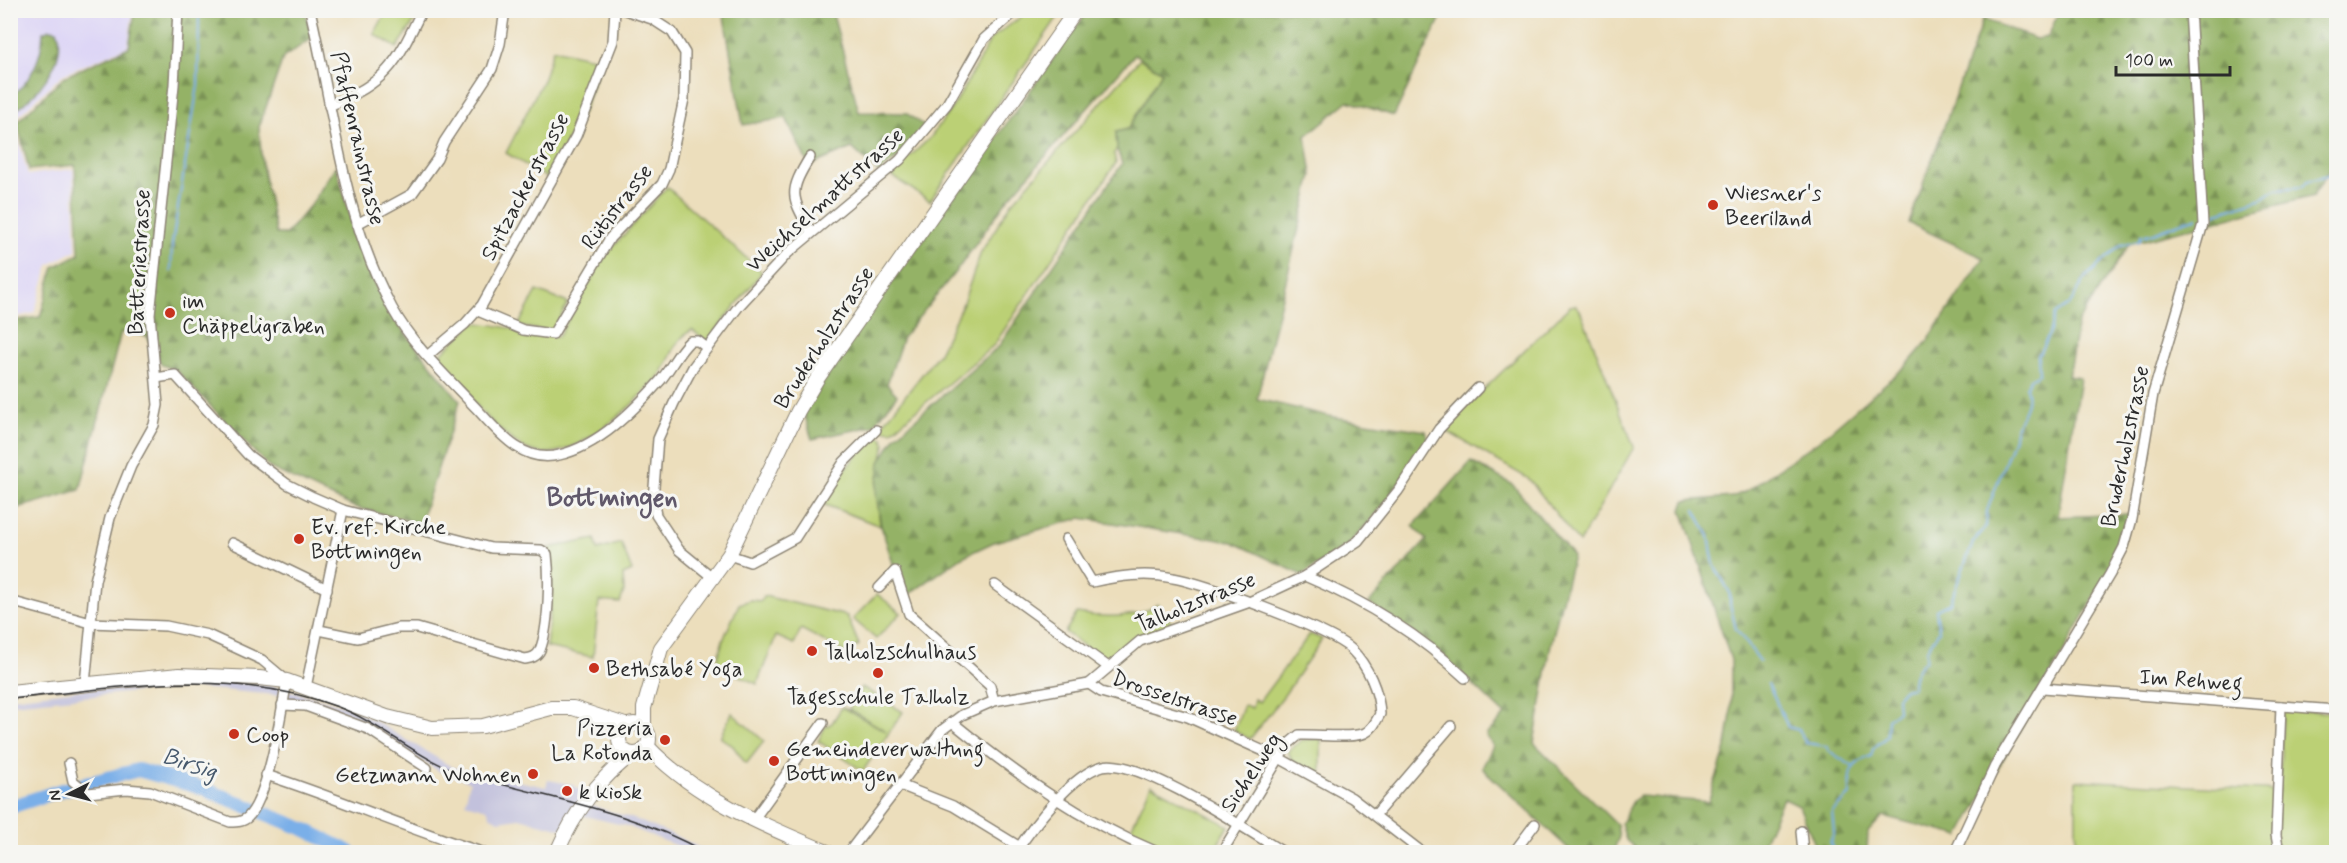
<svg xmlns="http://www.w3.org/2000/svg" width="2347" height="863" font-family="Mynerve,sans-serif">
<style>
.built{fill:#ddd5f6}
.industrial{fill:#c2c1dc}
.green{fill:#bbd074;stroke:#737e50;stroke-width:1.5}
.forest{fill:url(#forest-firs);stroke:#606e48;stroke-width:1.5}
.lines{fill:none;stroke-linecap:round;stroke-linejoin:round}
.stream{stroke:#7aafe8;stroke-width:2}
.river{stroke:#7aafe8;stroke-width:14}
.street-casing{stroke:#8c8474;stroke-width:12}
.secondary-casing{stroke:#8c8474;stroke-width:16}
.street{stroke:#fff;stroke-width:9}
.secondary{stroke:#fff;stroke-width:14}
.tram{stroke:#2b2b2b;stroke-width:1.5}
.poi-dot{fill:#c8321e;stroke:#f6f6f2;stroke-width:2}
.labels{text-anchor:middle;stroke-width:6;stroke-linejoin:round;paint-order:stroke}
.street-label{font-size:22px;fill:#2b2b2b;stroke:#f6f6f2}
.poi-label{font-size:22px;fill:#2b2b2b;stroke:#f6f6f2;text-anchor:start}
.water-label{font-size:24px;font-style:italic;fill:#47596d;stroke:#f6f6f2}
.quarter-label{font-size:26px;font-weight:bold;fill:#60586a;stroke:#f6f6f2}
</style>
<defs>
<pattern id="forest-firs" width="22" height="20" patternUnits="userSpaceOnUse" patternTransform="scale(1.5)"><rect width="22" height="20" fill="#94b266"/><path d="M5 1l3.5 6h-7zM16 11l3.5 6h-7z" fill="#799154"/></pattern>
</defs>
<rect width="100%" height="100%" fill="#f6f6f2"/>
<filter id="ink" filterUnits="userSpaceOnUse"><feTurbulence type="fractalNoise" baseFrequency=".0167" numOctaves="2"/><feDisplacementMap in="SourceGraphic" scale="12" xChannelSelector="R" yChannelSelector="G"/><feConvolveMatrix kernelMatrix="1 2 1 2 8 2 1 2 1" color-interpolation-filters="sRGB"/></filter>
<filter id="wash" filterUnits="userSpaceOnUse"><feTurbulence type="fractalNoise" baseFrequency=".008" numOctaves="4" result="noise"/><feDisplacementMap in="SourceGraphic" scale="24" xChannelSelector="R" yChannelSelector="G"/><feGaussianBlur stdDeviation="1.35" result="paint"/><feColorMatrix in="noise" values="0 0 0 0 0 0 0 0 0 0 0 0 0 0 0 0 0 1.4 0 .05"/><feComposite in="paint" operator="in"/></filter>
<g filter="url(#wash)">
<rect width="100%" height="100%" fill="#ecdebc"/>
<path class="built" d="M11 11H133L128 46 62 75 13 121 28 175 73 169 76 250 49 265 34 313 11 318 10 162H13L10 148Z"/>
<path class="industrial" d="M180 678 272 686 346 706 375 721 452 767 546 787 548 780 571 784 587 795 581 802 637 820 680 838 708 852H692L627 826 577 814 566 830 519 818 499 821 491 817 487 809 465 803 470 782 440 772 411 754 319 707 277 695 188 687 11 704 10 698Z"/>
<g class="green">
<path d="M387 11H416L414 22 397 48 374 34Z"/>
<path d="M1029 11H1062L930 201 890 175 931 137 956 102 991 39Z"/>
<path d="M553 49 602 60 583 112 547 178 506 153 544 78Z"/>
<path d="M1140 59 1162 72 1128 129 1116 132 1117 149 1114 153 1116 163 994 345 892 431 879 429 939 353 963 303 981 252 1011 204Z"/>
<path d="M667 187 762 272 707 342 692 330C671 341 671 365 655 381 631 407 575 461 536 452 502 444 459 384 437 357L474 323C479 321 545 335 558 337L605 256Z"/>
<path d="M537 291 568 303 552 332 518 326Z"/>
<path d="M1575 305 1580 310 1634 447 1579 543 1529 479 1443 429 1570 306Z"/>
<path d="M878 436 883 438 885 444 876 487 880 526 823 504 842 473 873 437Z"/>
<path d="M595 539 598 550 621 543 632 571 623 575 624 591 620 603 599 601 593 657 546 647C550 613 555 582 548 548Z"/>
<path d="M877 594 901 613 876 639 853 619Z"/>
<path d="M764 596 847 616 859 645 846 653 801 629 794 644 776 636 757 684 716 665 723 640 739 604 750 600 761 601Z"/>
<path d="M1158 604 1172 624 1133 642 1105 661 1065 632 1077 613C1101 618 1138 619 1158 604Z"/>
<path d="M1310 634 1322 639 1285 694 1250 739 1234 731 1244 705 1252 708 1254 699 1259 702Z"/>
<path d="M862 687 903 712 863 771 818 741 825 727 832 723 842 707 886 731 849 709Z"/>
<path d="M2283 709 2336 713V852H2076V780L2279 791Z"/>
<path d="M732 713 764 741 746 764 733 746 720 737Z"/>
<path d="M1321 738V775L1292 761 1288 751 1302 740Z"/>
<path d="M1151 785 1229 826 1213 852H1168L1128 835Z"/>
</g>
<g class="forest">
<path d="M135 11H305L312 38 283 58 259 127 262 165 276 234H286L313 202 336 165 353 227 386 309 460 401 420 523 354 507 270 468 176 370 162 365 147 336 121 332 80 490 11 510V321L40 317 54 267 79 254 75 165 29 170 17 122 64 77 129 47Z"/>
<path d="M723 11H832L859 112 906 113 927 128 902 155 878 172 852 148 809 166 786 118 743 125Z"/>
<path d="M1088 11H1444L1394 116 1348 101 1306 136 1312 175 1257 399 1333 417 1426 431 1428 440 1382 507 1348 545 1302 575 1233 542 1081 518 994 542 962 557 904 598 881 526 876 494 880 462 895 437 999 346 1122 164 1117 149 1116 132 1128 129 1162 72 1135 54 1007 200 960 266 903 337 887 384 897 395 873 426 812 439 804 413 850 340Z"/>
<path d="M2059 11H2327L2336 117V161L2313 196 2129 244 2078 322 2068 376 2080 378 2058 517 2130 514 2115 561 1960 836 1883 816 1868 832 1867 852H1818L1799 806 1783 798 1759 852H1639L1626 840 1621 823 1633 801 1640 796 1708 802 1725 752 1731 714V660L1682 510 1685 501 1732 497 1747 491 1821 439 1907 365 1926 343 1984 258 1909 223 1983 19 2036 39 2048 37Z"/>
<path d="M50 29 57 30C69 61 34 99 11 113V96C32 81 42 57 43 32Z"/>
<path d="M1471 462 1512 484 1573 556 1551 644 1534 743 1617 825 1619 837 1613 852H1572L1482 768 1493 746 1486 735 1505 715 1436 649 1369 603 1427 540 1413 526Z"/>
</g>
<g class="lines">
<g class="stream">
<path d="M2211 215 2263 198 2276 189 2302 187 2308 181 2336 174"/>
<path d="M171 271 172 244 198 85 199 10"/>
<path d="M1695 510 1709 536 1714 565 1730 593V604L1736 629 1760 661"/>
<path d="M1768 684 1788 727 1799 730 1806 743 1826 746 1829 751 1852 766"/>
<path d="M1834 852 1830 843 1834 832 1832 812 1850 795C1849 773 1848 765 1871 756L1873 749 1887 736 1888 719 1898 711 1897 697 1904 689 1913 687C1913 676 1916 667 1926 660L1927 649 1939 631 1936 610 1950 603 1973 542 1986 527 1987 511 2014 438C2014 419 2033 408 2026 388L2030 379 2039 374 2038 356 2049 334 2055 314 2069 305 2087 276 2121 245 2140 241 2141 236C2161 233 2179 220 2197 218"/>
</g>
<path class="river" d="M10 807 62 790 138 770 202 788 306 830 350 852"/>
</g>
</g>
<g filter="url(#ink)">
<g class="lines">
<defs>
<g id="street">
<path d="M310 10C334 111 342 215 392 308 413 346 447 377 477 409 498 432 523 464 559 455 599 446 634 410 660 381 671 368 678 352 690 341H698L707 348"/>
<path d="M329 106C388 81 395 66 422 10"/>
<path d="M810 157C788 193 791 196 811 232"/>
<path d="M357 224 412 194 437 159 444 142 492 69 500 44 505 10"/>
<path d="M478 311 523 330 553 334 610 238 662 184 669 169 684 99 685 53 672 32 652 19 625 10"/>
<path d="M427 356 465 324 482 305 576 136 613 41 615 10"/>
<path d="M156 378 175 375 248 455 287 484 313 497 343 510 491 548 541 550 547 554C550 579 549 627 540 650 537 657 531 658 525 659L417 628H398L358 638 319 630"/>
<path d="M1066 539 1092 582C1119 576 1146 572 1173 578 1204 583 1331 630 1351 649 1368 666 1379 691 1380 714 1376 721 1373 729 1365 733 1352 739 1315 734 1299 735L1287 745 1222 852"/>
<path d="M232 543 327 589"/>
<path d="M729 555 750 562 795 538 844 462 876 430"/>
<path d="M1305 576C1364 601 1419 634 1465 678"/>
<path d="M712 577 679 550 656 515 653 499 658 439 674 403 693 367 739 306 788 253 900 160 947 104 984 39 1017 10"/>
<path d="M995 585 1107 666"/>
<path d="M879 588 895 571 909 614 990 686 994 701"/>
<path d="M10 601 91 623 166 626 208 635 262 660 287 681C281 712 269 796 248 817 243 822 237 822 230 822L150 791 126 789 88 793 73 781 69 763"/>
<path d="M85 684 95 581 110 518 131 466 154 425 158 405 150 315 174 85 178 10"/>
<path d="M1089 684 1101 692 1188 717 1279 758 1352 798 1422 852"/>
<path d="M306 687 343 510"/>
<path d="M2043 688 2336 710"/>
<path d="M282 705 306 706 368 729 427 768"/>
<path d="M952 722C1017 775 1080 820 1157 852"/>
<path d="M266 775C339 798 409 830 482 852"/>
<path d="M900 785 953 806 1020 847"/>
<path d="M1376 814 1451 726"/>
<path d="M754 819 823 723"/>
<path d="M1801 831 1803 852"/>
<path d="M849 852 942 730 962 715 994 701 1089 684 1140 641 1247 603 1305 576 1358 541 1398 491 1439 429 1478 388"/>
<path d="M1016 852C1033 826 1072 774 1103 766 1139 757 1250 832 1283 852"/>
<path d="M1514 852 1535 824"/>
<path d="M1955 852 1995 766 2110 574 2124 547 2132 519 2153 394 2203 224 2190 10"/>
<path d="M2279 852 2276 835 2281 706"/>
</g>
<g id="secondary">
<path d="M10 692 179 675 259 678 287 681 387 717 432 728 483 726 551 708H573L628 726"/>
<circle cx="634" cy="739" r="15"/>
<path d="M644 728V708L661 648 729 555 798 411 817 379 1076 10"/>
<path d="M647 746C695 797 764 826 827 852"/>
<path d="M557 852C573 815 599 777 633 754"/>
</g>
</defs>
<use href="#street" class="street-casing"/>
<use href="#secondary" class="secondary-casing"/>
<use href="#street" class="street"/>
<use href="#secondary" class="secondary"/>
<path class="tram" d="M10 699C121 687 230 667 338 707 383 724 418 760 462 773 543 798 629 809 704 852"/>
</g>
</g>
<g class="poi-dot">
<circle cx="1713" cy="205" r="6"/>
<circle cx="170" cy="313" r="6"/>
<circle cx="299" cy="539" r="6"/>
<circle cx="812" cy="651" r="6"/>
<circle cx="594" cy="668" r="6"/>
<circle cx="878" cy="673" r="6"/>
<circle cx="234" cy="734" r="6"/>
<circle cx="665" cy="740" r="6"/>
<circle cx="774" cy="761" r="6"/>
<circle cx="533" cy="774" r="6"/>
<circle cx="567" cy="791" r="6"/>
</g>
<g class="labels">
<g class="street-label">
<text transform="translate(359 138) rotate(77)" y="8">Pfaffenrainstrasse</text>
<text transform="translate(524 186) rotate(-62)" y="8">Spitzackerstrasse</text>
<text transform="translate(824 199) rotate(-42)" y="8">Weichselmattstrasse</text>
<text transform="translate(616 206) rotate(-52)" y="8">Rütistrasse</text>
<text transform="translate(138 262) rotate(-87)" y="8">Batteriestrasse</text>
<text transform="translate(823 337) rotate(-57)" y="8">Bruderholzstrasse</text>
<text transform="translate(2124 446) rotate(-78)" y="8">Bruderholzstrasse</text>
<text transform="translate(1195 601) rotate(-22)" y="8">Talholzstrasse</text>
<text transform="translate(2191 679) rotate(4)" y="8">Im Rehweg</text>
<text transform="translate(1175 697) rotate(19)" y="8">Drosselstrasse</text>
<text transform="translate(1250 772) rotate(-56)" y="8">Sichelweg</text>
</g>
<g class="poi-label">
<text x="1725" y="200">Wiesner's<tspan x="1725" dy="25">Beeriland</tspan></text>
<text x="182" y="308">im<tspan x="182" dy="25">Chäppeligraben</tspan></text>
<text x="311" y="534">Ev. ref. Kirche<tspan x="311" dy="25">Bottmingen</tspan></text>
<text x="824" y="659">Talholzschulhaus</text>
<text x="606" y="676">Bethsabé Yoga</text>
<text x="878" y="704" text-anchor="middle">Tagesschule Talholz</text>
<text x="653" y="735" text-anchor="end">Pizzeria<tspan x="653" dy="25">La Rotonda</tspan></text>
<text x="246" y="742">Coop</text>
<text x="786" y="756">Gemeindeverwaltung<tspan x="786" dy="25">Bottmingen</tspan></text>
<text x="521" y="782" text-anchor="end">Getzmann Wohnen</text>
<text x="579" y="799">k kiosk</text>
</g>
<g class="water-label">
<text transform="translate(190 763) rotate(18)" y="8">Birsig</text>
</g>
<g class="quarter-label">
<text x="612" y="506">Bottmingen</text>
</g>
</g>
<rect width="2347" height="863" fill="none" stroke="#f6f6f2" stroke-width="36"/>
<g transform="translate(69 794) rotate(264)" stroke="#f6f6f2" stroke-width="4.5" paint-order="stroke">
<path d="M0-4.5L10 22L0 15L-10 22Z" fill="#2b2b2b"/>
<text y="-9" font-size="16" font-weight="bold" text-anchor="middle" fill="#2b2b2b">N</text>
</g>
<path d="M2116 66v9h114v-9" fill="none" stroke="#2b2b2b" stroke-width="3"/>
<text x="2125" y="66" font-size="18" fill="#2b2b2b" stroke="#f6f6f2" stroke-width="4.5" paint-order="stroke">100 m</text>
</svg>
